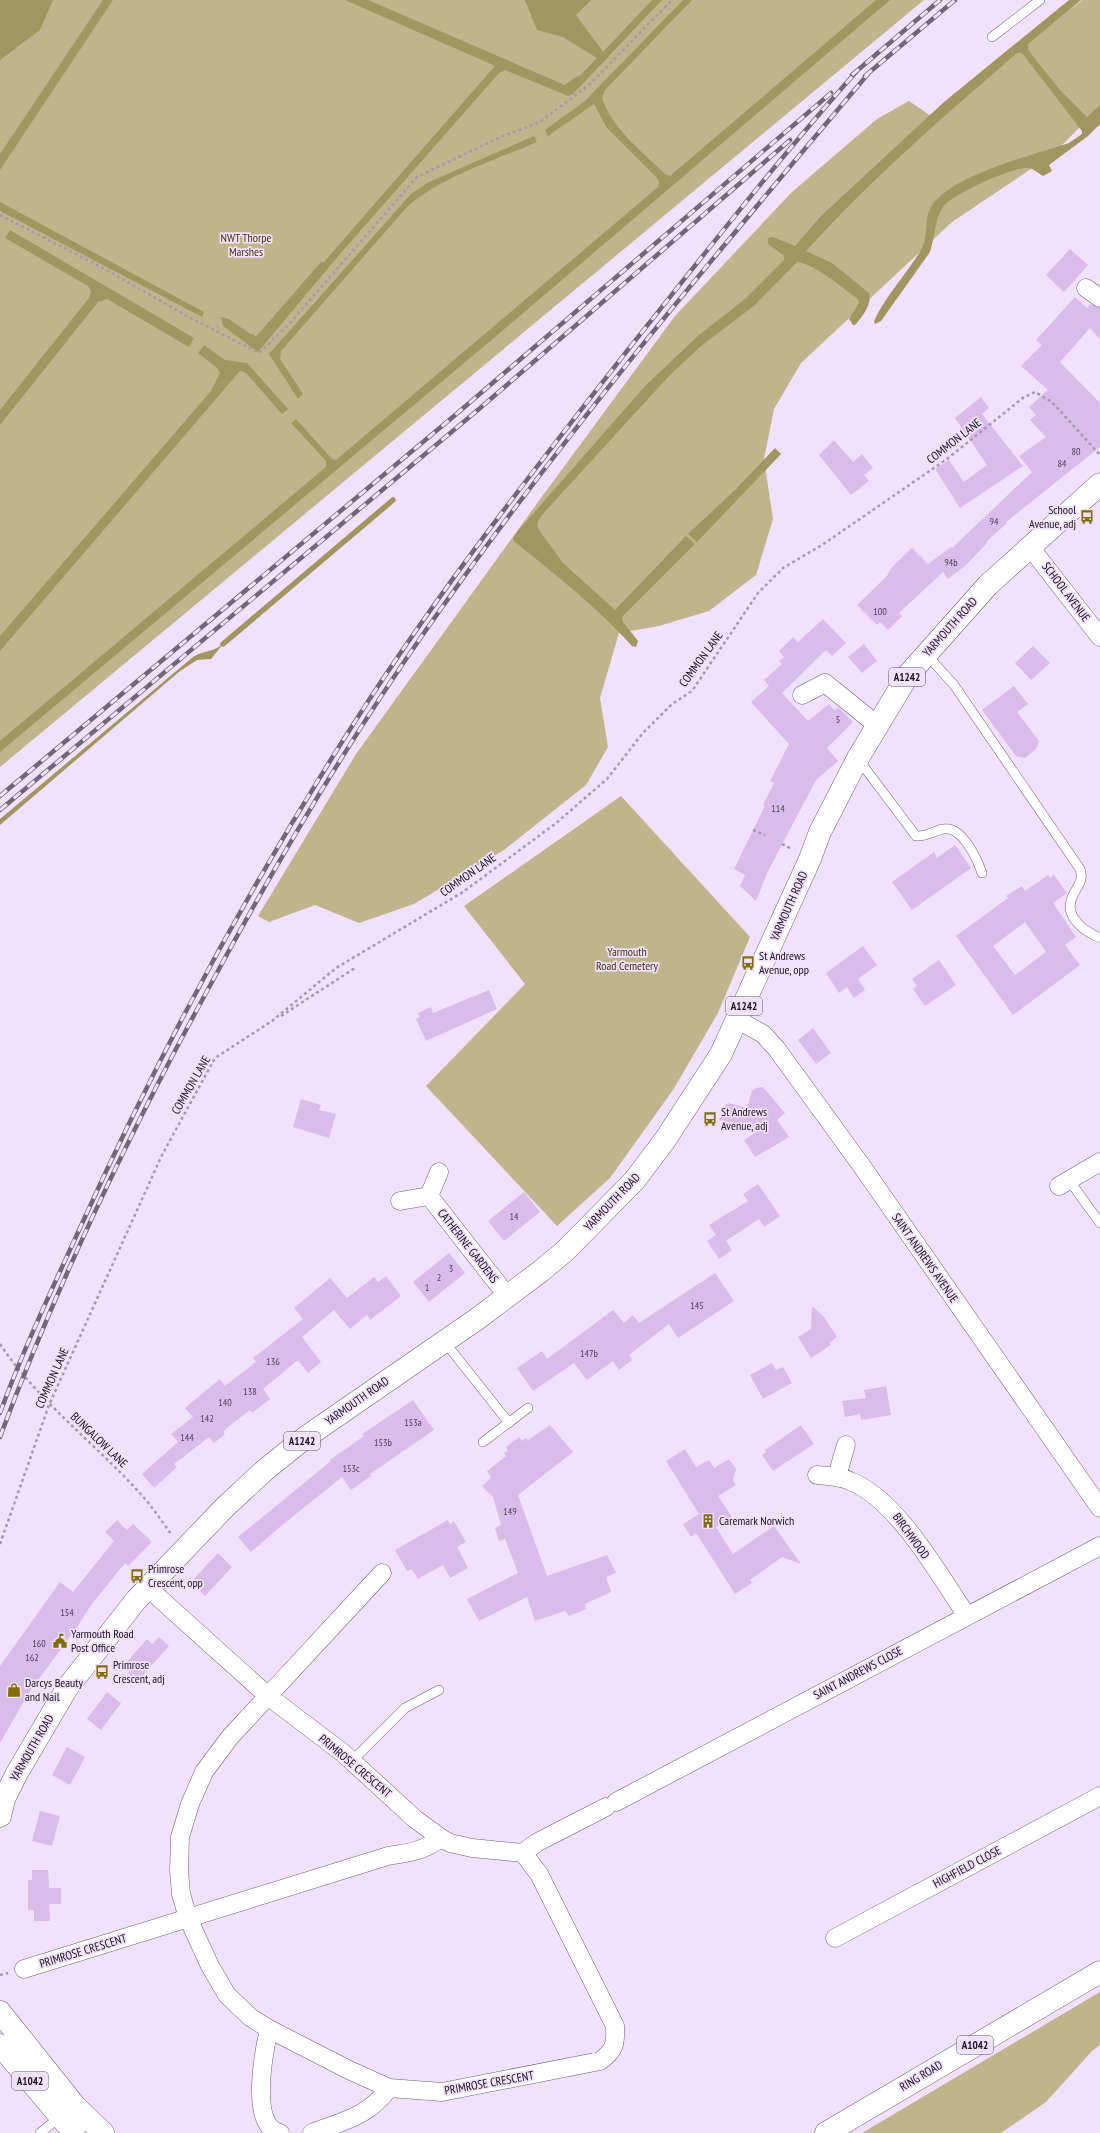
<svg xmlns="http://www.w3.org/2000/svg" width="1100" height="2133" font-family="'PT Sans Narrow',sans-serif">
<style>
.green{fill:#bfb58c}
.water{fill:#a19560}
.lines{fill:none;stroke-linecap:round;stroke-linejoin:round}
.stream{stroke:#a19560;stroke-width:5.5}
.building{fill:#dabceb;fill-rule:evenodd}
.lane-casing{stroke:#6c5e75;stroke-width:10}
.street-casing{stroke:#6c5e75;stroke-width:19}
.primary-casing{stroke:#6c5e75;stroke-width:23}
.highway-casing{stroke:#6c5e75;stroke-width:23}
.path{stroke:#a699ae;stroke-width:2.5;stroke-dasharray:3 3;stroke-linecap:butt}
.lane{stroke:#fff;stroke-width:9}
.street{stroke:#fff;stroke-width:18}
.primary{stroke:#fff;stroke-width:22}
.highway{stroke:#fff;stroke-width:22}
.rail-casing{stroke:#716777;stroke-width:4.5}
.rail{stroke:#f1e1fc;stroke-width:3;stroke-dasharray:9;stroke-linecap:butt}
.labels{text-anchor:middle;stroke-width:3.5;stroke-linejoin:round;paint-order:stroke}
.number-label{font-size:10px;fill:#493d50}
.shield{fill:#f1e1fc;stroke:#5a5160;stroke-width:1}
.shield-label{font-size:11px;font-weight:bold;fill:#19131d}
.park-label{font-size:12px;fill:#3d3306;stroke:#f1e1fc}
.street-label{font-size:12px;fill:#19131d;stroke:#f1e1fc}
.poi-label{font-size:12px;fill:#19131d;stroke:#f1e1fc;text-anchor:start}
</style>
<rect width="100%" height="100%" fill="#f1e1fc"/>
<g class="green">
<path d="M0 0H924L0 767Z"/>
<path d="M1082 0H1100V107L1052 155 952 222 801 363 774 409 764 459 773 519 756 575 709 611 659 626 619 633 600 698 608 747 586 785 504 850 414 904 359 923 315 905 269 922 258 916 356 754 538 502 675 316 792 192 877 119 909 101 931 116Z"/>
<path d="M621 796 750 937 718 1013 673 1090 610 1178 557 1226 426 1086 525 984 464 906Z"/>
<path d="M1100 1992V2045L1092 2051 1046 2102 1001 2133H862Z"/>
</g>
<g class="water">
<path d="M0 0H53L40 30 0 60Z"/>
<path d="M103 0H113L0 170V154Z"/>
<path d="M345 0H368L567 86 571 85 597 58 563 37 537 30 525 0H591L576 15 603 52 652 0H662L573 94 568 96 505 70 499 73 340 254 258 352 223 326 221 317 229 319 259 340 336 248 494 67 493 65Z"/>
<path d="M683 0H692L605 90 602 98C613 130 642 151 665 174L670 176 876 0H890L501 332 0 752V741L326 467V461L291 423 296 419 332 459 336 460 658 187 659 182 657 178 607 128 594 104 548 136 545 130 585 101Z"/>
<path d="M1069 0H1081L1028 44V50L1060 90 1087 117 1100 105V124L1088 136 1049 165 1052 171 1043 176C1038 173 1033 168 1027 168 1010 168 953 194 943 207 934 220 935 237 930 252L881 321 875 324 874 321C886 295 906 275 921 250 929 237 924 218 931 207 950 175 1034 155 1069 143L1082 134V131L1022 53H1017C944 116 871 179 806 251L832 263 869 293C872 304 863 316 855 325H853L849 319 859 303 858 299C842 288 815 264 797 262L755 305 701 346 669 376 541 516 537 524 539 530 563 563 615 610 686 536 695 544 622 617 623 622 638 641 636 647 632 646C597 607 556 575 515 542L513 539 517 532 646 385 699 335 745 299 784 260V256L768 244V238L773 237 795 246 820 217 944 102Z"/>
<path d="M534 136 537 142C493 161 443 176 407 207L281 351 280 359 303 394 298 399 269 354 411 194 427 183Z"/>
<path d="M0 202 204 312 202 317 2 212 0 210Z"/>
<path d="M10 230 194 338 189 347 107 299 98 302 0 425V410L89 298 91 291 88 286 5 238Z"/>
<path d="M204 345 225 360 247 363 288 409 282 414 247 374 242 371 239 372 0 651V636L211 391 220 373 217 368 198 353Z"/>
<path d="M775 448 781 454 697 542 688 534 736 489Z"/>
<path d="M223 644 211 659 197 660 180 671 0 825V819L193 657C204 650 212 653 223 644Z"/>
</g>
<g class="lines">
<g class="stream">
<path d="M561 87 565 88 578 79"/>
<path d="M252 337 256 341 322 265"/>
<path d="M223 644 393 500"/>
</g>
</g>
<g class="building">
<path d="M1070 249 1088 265 1064 292 1046 275Z"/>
<path d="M1075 297 1087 308 1090 304 1100 308V339L1090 328 1060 362 1100 403V447L1006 522 1007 523 987 541 988 542 965 566 948 579 943 572 899 613 902 616 888 630 880 622 877 625 857 605 887 576 891 568 912 548 928 564 951 547 952 548 1032 472 1019 456 1046 437 1030 420 1036 415 1029 407 1048 390 1021 366 1042 345 1036 340Z"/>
<path d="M981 397 989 408 982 414 1023 466 960 508 935 469 949 460 964 482 987 465 955 418Z"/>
<path d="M834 440 853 462 862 454 873 468 864 475 869 481 851 495 819 455Z"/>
<path d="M823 619 846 643 832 656 826 650 782 693 808 721 829 704 834 710 838 707 853 722 827 748 838 761 816 780 767 873 756 901 740 886 745 875 734 869 765 806 763 805 774 783 770 781 789 744 751 702 769 686 764 680 782 664 779 661 784 657 779 651 793 637 798 642Z"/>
<path d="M864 644 877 661 862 673 848 657Z"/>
<path d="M1033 646 1050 663 1031 680 1015 663Z"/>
<path d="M1014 686 1028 704 1017 712 1039 741 1037 748 1025 758 1016 756 982 710Z"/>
<path d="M955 845 971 868 912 910 892 882 934 852 937 858Z"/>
<path d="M1048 875 1050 878 1054 875 1067 893 1053 903 1076 937 1065 945 1080 965 1013 1015 956 936 1008 898 1006 896 1022 886 1025 891ZM1025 922 1046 952 1015 975 993 946Z"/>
<path d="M863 946 877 965 858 979 865 990 854 998 847 987 839 993 826 973Z"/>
<path d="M939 960 956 985 925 1006 913 989 917 986 912 979Z"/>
<path d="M489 990 497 1009 426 1041 416 1019 420 1017 418 1013 431 1007 433 1013Z"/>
<path d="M813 1028 831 1053 816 1064 798 1040Z"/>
<path d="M763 1087 785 1113 777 1120 789 1137 755 1157 744 1140 761 1129 719 1120 724 1107 728 1103 747 1108 752 1091 756 1088Z"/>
<path d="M301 1099 321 1105 319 1110 336 1114 329 1138 293 1127Z"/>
<path d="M758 1184 780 1216 764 1227 759 1219 726 1241 732 1250 719 1259 707 1241 716 1235 709 1225 748 1201 743 1194Z"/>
<path d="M524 1192 540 1212 504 1241 488 1221Z"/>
<path d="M449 1253 465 1273 429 1302 413 1282Z"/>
<path d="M715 1273 734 1301 678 1338 669 1324 629 1355 632 1360 619 1370 613 1361 587 1380 574 1363 533 1391 517 1368 542 1351 547 1359 613 1310 624 1323 633 1315 639 1323Z"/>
<path d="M386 1276 401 1296 370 1320 367 1315 350 1329 334 1310 302 1337 321 1362 308 1373 298 1360 263 1389 270 1399 252 1413 250 1410 228 1427 223 1432 225 1434 214 1443 209 1437 174 1464 177 1467 154 1488 142 1474 178 1442 171 1434 193 1417 185 1408 220 1379 225 1386 256 1362 253 1358 303 1319 294 1308 330 1278 347 1298 374 1277 378 1282Z"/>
<path d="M812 1306 824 1317 837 1337 829 1343 831 1345 811 1358 798 1337 811 1329Z"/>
<path d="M772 1363 776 1370 783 1367 792 1383 763 1399 750 1375Z"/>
<path d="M886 1386 891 1415 861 1420 860 1414 845 1417 842 1401 866 1398 864 1390Z"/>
<path d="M413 1400 434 1430 370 1474 371 1476 351 1490 342 1477 281 1526 251 1552 238 1537 331 1461 330 1460 364 1436 362 1434Z"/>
<path d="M550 1425 573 1452 518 1495 547 1576 607 1555 616 1573 606 1577 611 1592 585 1604 586 1609 569 1616 565 1611 535 1621 527 1597 479 1621 467 1599 518 1573 505 1539 499 1541 495 1528 501 1525 493 1497 482 1486 491 1478 487 1471 506 1456 504 1453 508 1451 506 1447 519 1437 522 1441 526 1438 528 1440Z"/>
<path d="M801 1425 814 1444 773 1471 762 1455 766 1452 765 1450Z"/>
<path d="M685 1449 696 1467 709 1460 714 1468 729 1459 736 1469 733 1480 736 1485 718 1496 732 1517 716 1527 733 1554 774 1526 801 1564 782 1557 750 1580 752 1583 735 1594 696 1533 691 1537 683 1524 699 1514 666 1461Z"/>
<path d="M117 1520 127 1530 133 1524 152 1542 128 1566 125 1563 91 1605 77 1627 28 1694 0 1743V1666L60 1582 73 1592 114 1541 105 1532Z"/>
<path d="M448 1520 450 1524 454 1521 466 1542 457 1547 468 1568 450 1578 443 1565 418 1579 412 1569 407 1571 395 1550Z"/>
<path d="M218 1553 232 1567 205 1596 191 1582Z"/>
<path d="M159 1637 169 1646 138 1681 128 1673 132 1668 126 1663 147 1639 152 1644Z"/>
<path d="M107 1692 121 1703 101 1730 87 1719Z"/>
<path d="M67 1747 85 1757 70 1785 52 1775Z"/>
<path d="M40 1811 60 1816 52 1846 32 1841Z"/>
<path d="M32 1870H48L49 1888H61V1904H49L50 1921H34V1910H28V1880H32Z"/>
</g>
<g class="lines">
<defs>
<g id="lane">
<path d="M992 37 1040 0"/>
<path d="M926 654 954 685 1080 869C1085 883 1074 888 1071 901 1066 919 1086 932 1100 938"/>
<path d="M858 759 916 836C927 837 933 831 943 829 962 825 977 859 982 873"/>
<path d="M1069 1180 1100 1223"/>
<path d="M444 1341 509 1423"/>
<path d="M483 1442 528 1408"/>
<path d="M352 1761 405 1708 439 1690"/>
<path d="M40 2133 60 2117"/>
</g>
<g id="street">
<path d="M1086 288 1100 298"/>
<path d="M1030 547 1100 637"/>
<path d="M802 695 825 683 877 725"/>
<path d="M738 1020 763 1034 776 1048 861 1165 1100 1508"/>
<path d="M439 1172 429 1196 508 1297"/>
<path d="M1059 1186 1100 1162"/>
<path d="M400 1201 429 1196"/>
<path d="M817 1475C829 1476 840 1476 850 1481 897 1499 939 1575 967 1616"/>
<path d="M837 1476 846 1445"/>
<path d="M148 1588 268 1696 343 1753 415 1819 441 1838 450 1843 472 1848 523 1853 539 1874 615 2026C616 2045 614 2051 600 2061L442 2092 389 2088 349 2070 269 2029 250 2017 227 1995 210 1966 188 1918 181 1894 179 1871 180 1837 190 1804 204 1772 230 1737 382 1573"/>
<path d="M616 1802 1100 1546"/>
<path d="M523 1853 536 1843 606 1807"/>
<path d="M835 1938 1100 1796"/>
<path d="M24 1969 388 1856C408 1853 424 1851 441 1838"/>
<path d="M269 2029C264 2051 249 2126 280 2133"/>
<path d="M312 2133C343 2121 368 2117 389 2088"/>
</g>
<path id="primary" d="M0 1816 4 1799 17 1773 67 1688 137 1599 225 1507 265 1470 306 1437 477 1319 541 1271 565 1251 634 1181 665 1140 721 1054 810 859 820 832 858 758 908 675 988 585 1100 484"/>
<g id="highway">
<path d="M0 2012 75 2106 103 2133"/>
<path d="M0 2045 74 2133"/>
<path d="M826 2133 1100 1972"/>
</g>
</defs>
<use href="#lane" class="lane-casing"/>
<use href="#street" class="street-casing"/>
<use href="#primary" class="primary-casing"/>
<use href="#highway" class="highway-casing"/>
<g class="path">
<path d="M0 215 101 267 187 316 259 353 289 324 417 177 496 139 540 122 590 84 672 0"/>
<path d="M753 830 765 835"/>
<path d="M782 844 792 849"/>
<path d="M281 1016 355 968"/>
<path d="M0 1344C40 1404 99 1446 146 1500 155 1511 163 1523 171 1534"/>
<path d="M0 1544 49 1405 162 1155 215 1058 272 1021 336 968 463 892 555 824 607 779 642 734 672 704 692 691 758 593 783 568 822 545 947 459 1024 397 1035 392 1052 402 1100 455"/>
<path d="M0 1975 8 1973"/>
</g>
<use href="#lane" class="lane"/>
<use href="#street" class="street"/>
<use href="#primary" class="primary"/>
<use href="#highway" class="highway"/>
<defs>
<g id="rail">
<path d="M852 75 940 0"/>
<path d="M865 76 955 0"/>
<path d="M0 796 454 416 831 93"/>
<path d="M0 810 479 409 790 140"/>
<path d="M0 1413C23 1350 52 1289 80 1228 159 1053 252 882 356 720 438 592 533 471 627 351 702 257 776 162 856 72"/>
<path d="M0 1437C57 1284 128 1136 206 993 273 868 345 746 426 630 562 436 715 255 868 74"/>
</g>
</defs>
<use href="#rail" class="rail-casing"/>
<use href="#rail" class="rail"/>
</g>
<defs>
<symbol id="bus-bare" viewBox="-9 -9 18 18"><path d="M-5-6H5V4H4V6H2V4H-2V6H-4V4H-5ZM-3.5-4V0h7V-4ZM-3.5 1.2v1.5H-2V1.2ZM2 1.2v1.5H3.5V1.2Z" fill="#816e0a" stroke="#f1e1fc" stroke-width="2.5" paint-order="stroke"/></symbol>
<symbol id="building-bare" viewBox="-9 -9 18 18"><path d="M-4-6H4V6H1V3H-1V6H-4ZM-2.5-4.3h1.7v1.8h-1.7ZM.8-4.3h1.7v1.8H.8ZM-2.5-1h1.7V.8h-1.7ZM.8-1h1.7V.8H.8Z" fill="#816e0a" stroke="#f1e1fc" stroke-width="2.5" paint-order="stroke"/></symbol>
<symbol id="civic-bare" viewBox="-9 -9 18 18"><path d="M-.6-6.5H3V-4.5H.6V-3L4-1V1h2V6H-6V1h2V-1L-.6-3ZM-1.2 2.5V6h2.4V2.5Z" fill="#816e0a" stroke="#f1e1fc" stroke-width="2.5" paint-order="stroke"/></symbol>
<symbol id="shop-bare" viewBox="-9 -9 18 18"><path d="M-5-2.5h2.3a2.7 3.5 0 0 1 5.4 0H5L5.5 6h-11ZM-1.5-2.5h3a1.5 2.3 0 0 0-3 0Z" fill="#816e0a" stroke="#f1e1fc" stroke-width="2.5" paint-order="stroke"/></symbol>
</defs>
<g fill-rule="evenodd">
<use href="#bus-bare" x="1077" y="507" width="20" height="20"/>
<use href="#bus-bare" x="738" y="953" width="20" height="20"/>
<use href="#bus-bare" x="700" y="1109" width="20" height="20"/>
<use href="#building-bare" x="698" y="1511" width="20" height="20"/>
<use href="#bus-bare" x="127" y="1566" width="20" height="20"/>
<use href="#civic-bare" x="50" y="1631" width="20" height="20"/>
<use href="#bus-bare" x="92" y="1662" width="20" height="20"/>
<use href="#shop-bare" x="4" y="1680" width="20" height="20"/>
</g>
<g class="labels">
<g class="number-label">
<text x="1076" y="455">80</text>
<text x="1062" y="467">84</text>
<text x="994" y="525">94</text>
<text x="951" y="566">94b</text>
<text x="880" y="615">100</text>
<text x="838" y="723">5</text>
<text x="778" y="812">114</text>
<text x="514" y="1220">14</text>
<text x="451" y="1272">3</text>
<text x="439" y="1281">2</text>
<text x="427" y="1291">1</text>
<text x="697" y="1309">145</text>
<text x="589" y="1357">147b</text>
<text x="273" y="1365">136</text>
<text x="250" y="1395">138</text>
<text x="225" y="1406">140</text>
<text x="207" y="1422">142</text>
<text x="413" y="1426">153a</text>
<text x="187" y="1441">144</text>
<text x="383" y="1446">153b</text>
<text x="351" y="1472">153c</text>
<text x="510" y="1515">149</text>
<text x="67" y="1616">154</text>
<text x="39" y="1647">160</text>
<text x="32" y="1661">162</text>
</g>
<g class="shield">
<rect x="889" y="668" width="36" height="18" rx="3"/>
<rect x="726" y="997" width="36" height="18" rx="3"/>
<rect x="284" y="1432" width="36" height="18" rx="3"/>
<rect x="957" y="2036" width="36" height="18" rx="3"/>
<rect x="12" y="2072" width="36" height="18" rx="3"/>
</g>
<g class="shield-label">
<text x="907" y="681">A1242</text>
<text x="744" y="1010">A1242</text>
<text x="302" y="1445">A1242</text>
<text x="975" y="2049">A1042</text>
<text x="30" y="2085">A1042</text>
</g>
<g class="park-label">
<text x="246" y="242">NWT Thorpe<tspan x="246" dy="14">Marshes</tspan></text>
<text x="627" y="956">Yarmouth<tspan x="627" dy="14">Road Cemetery</tspan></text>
</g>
<g class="street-label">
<text transform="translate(954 441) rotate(-38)" y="4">COMMON LANE</text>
<text transform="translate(1066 592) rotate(53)" y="4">SCHOOL AVENUE</text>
<text transform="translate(950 627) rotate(-48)" y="4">YARMOUTH ROAD</text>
<text transform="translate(701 659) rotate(-54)" y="4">COMMON LANE</text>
<text transform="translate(468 875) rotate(-35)" y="4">COMMON LANE</text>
<text transform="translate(789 906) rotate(-66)" y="4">YARMOUTH ROAD</text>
<text transform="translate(191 1085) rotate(-60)" y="4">COMMON LANE</text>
<text transform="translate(612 1202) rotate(-46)" y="4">YARMOUTH ROAD</text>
<text transform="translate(468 1246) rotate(52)" y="4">CATHERINE GARDENS</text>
<text transform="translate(925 1258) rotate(55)" y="4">SAINT ANDREWS AVENUE</text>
<text transform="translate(52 1378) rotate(-66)" y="4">COMMON LANE</text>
<text transform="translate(357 1401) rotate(-35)" y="4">YARMOUTH ROAD</text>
<text transform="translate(99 1440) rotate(44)" y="4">BUNGALOW LANE</text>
<text transform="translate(911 1536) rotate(54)" y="4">BIRCHWOOD</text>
<text transform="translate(858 1673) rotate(-28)" y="4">SAINT ANDREWS CLOSE</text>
<text transform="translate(32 1748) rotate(-60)" y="4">YARMOUTH ROAD</text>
<text transform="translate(355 1766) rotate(40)" y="4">PRIMROSE CRESCENT</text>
<text transform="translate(967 1867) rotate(-28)" y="4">HIGHFIELD CLOSE</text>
<text transform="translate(83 1951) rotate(-17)" y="4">PRIMROSE CRESCENT</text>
<text transform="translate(921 2076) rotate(-31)" y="4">RING ROAD</text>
<text transform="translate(489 2083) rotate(-10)" y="4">PRIMROSE CRESCENT</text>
</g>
<g class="poi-label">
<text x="1076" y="514" text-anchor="end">School<tspan x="1076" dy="14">Avenue, adj</tspan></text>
<text x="759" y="960">St Andrews<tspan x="759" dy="14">Avenue, opp</tspan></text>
<text x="721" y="1116">St Andrews<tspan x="721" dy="14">Avenue, adj</tspan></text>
<text x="719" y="1525">Caremark Norwich</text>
<text x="148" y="1573">Primrose<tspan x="148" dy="14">Crescent, opp</tspan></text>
<text x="71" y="1638">Yarmouth Road<tspan x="71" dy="14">Post Office</tspan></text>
<text x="113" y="1669">Primrose<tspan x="113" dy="14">Crescent, adj</tspan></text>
<text x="25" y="1687">Darcys Beauty<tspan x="25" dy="14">and Nail</tspan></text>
</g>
</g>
</svg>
